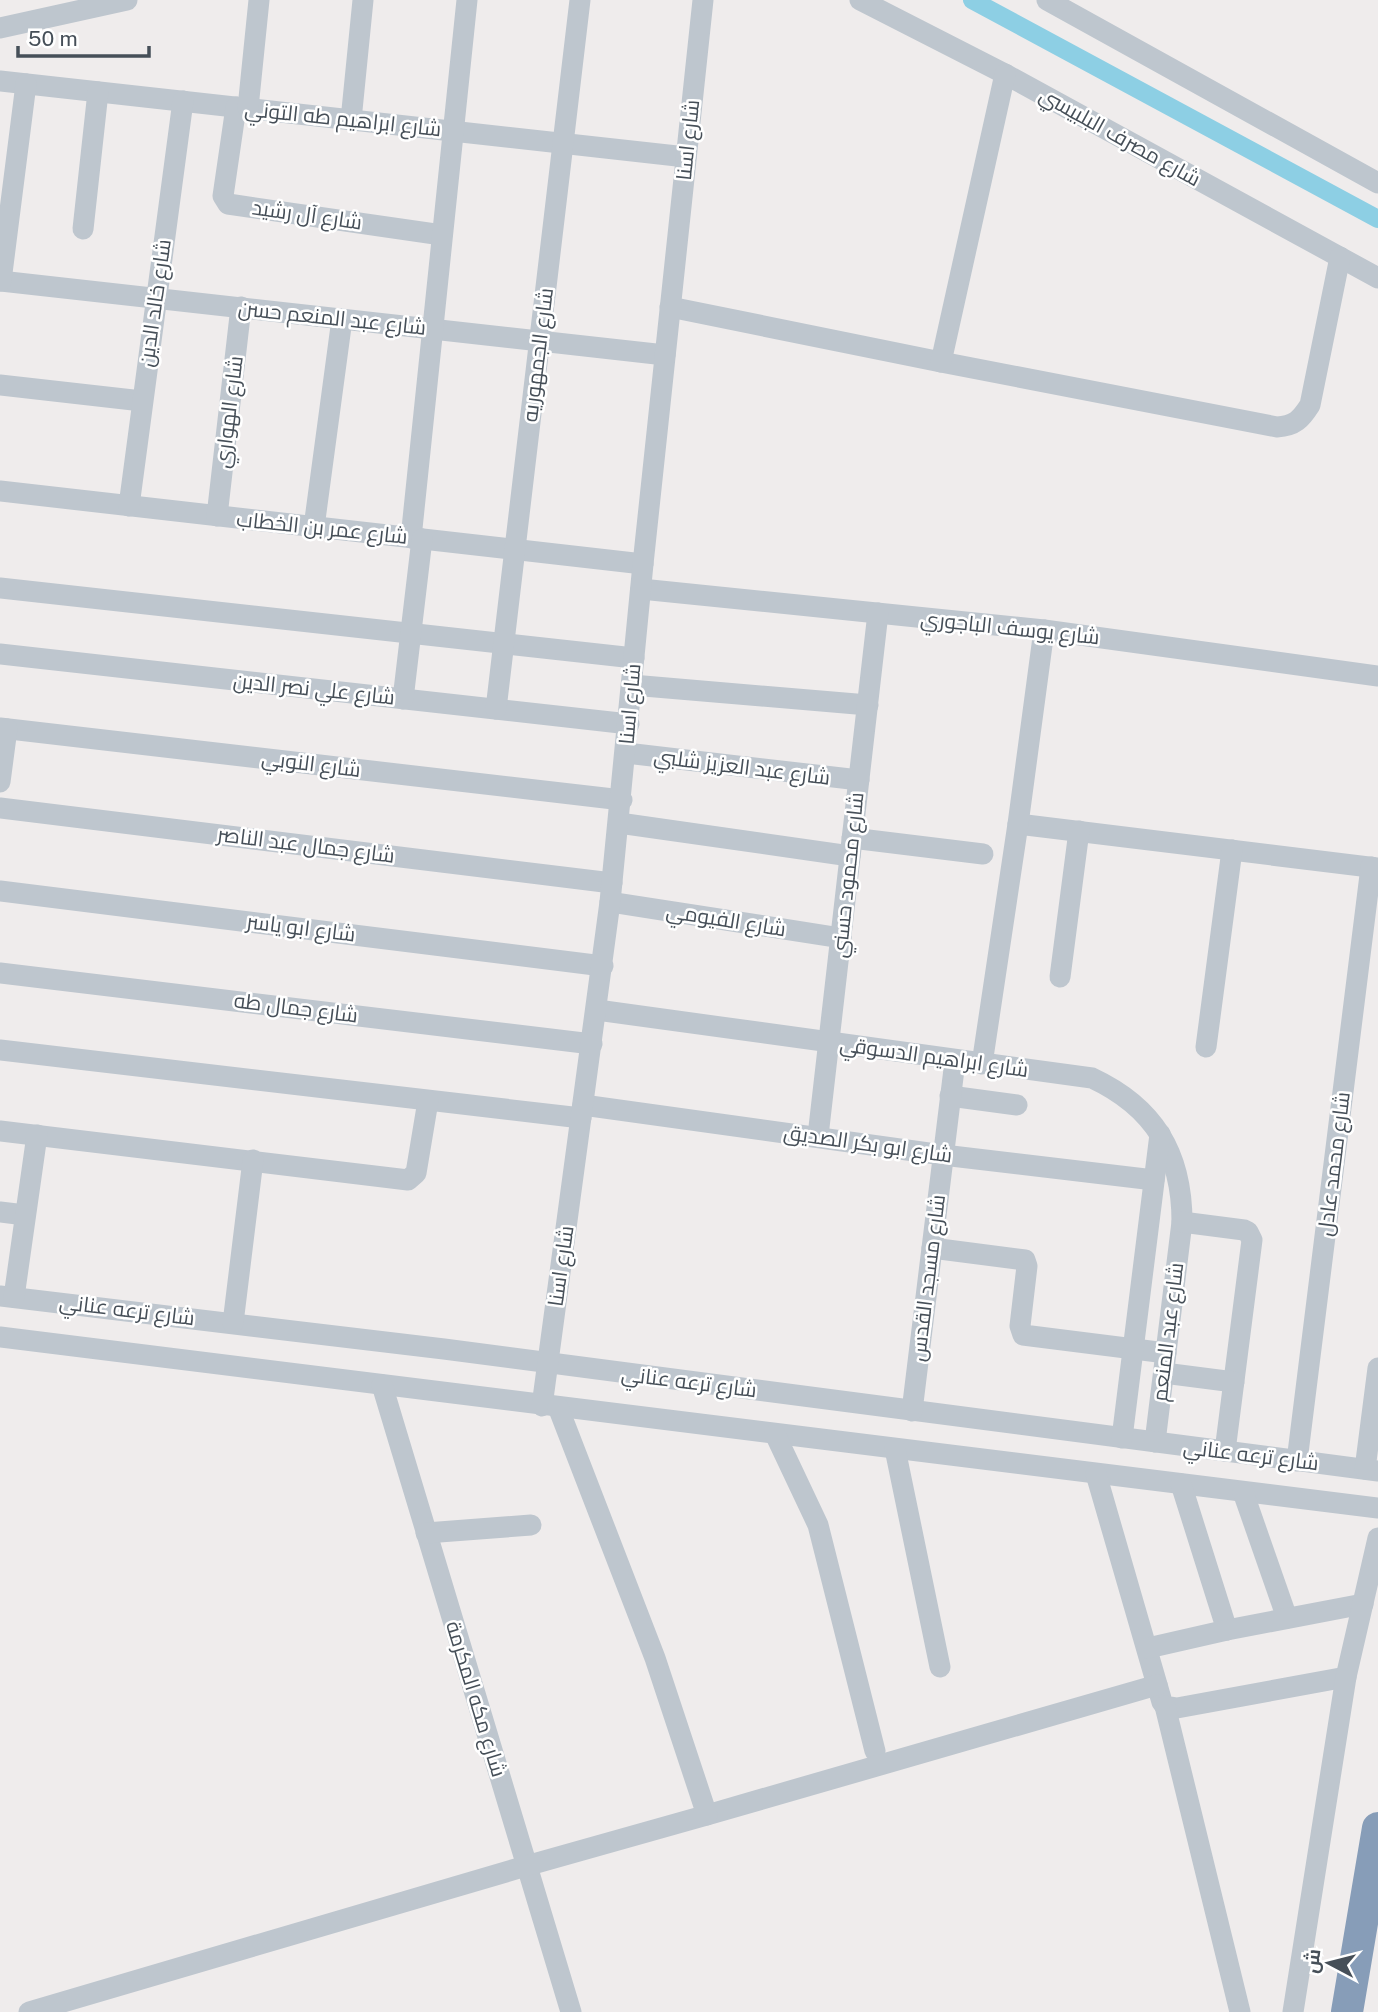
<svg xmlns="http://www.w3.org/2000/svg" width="1378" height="2012" font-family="'Public Sans',Cairo,sans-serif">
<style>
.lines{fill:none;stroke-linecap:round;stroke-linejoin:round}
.canal{stroke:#8dcfe4;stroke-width:18}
.minor{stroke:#bec6ce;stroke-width:21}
.highway{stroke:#879db8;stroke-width:32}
.labels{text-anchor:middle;stroke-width:5;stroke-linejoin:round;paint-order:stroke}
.street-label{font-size:21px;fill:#464f58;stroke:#fff}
</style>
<rect width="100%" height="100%" fill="#efecec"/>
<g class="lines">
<path class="canal" d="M972 0 1378 219"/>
<g class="minor">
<path d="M860 0 1005 74 1378 278"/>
<path d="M1047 0 1378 183"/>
<path d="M0 28 127 0"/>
<path d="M0 81 686 157"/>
<path d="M236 107 223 196 228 204 442 235"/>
<path d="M248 108 259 0"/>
<path d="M351 120 363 0"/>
<path d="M83 229 98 92"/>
<path d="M0 281 665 355"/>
<path d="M1 281 26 84"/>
<path d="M670 307 941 362 1277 427C1295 426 1301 419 1310 405L1340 257"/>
<path d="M941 362 1005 74"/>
<path d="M0 385 142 401"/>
<path d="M0 491 643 564"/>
<path d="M129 506 183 101"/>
<path d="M217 516 241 307"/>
<path d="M314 527 342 319"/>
<path d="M411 538 467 0"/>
<path d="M0 588 634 658"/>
<path d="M641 589 1044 630 1378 676"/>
<path d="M0 654 629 724"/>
<path d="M632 685 868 705"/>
<path d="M403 699 422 539"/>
<path d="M496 709 580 0"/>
<path d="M0 728 622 800"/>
<path d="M626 753 859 780"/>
<path d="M0 782 7 729"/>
<path d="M0 808 612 883"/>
<path d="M619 823 850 856"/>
<path d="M1018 824 1378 868"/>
<path d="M852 838 983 854"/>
<path d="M0 891 603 966"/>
<path d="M610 902 841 938"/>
<path d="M0 973 592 1044"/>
<path d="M1060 977 1079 831"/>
<path d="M597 1010 1092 1078C1154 1107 1182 1153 1182 1222L1155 1442"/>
<path d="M1206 1047 1232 850"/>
<path d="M0 1050 581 1118"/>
<path d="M982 1064 1018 824 1044 630"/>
<path d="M950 1096 1017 1105"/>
<path d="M583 1105 943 1155 1154 1180"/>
<path d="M0 1131 408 1180 416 1173 428 1101"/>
<path d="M818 1136 878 613"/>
<path d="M0 1212 25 1215"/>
<path d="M1182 1222 1244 1230 1248 1232 1252 1240 1225 1451"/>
<path d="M932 1248 1025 1260 1027 1266 1020 1326 1023 1335 1166 1353"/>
<path d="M0 1296 444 1349 1378 1471"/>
<path d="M14 1297 37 1135"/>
<path d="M233 1323 253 1160"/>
<path d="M0 1337 1378 1508"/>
<path d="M1164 1373 1234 1382"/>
<path d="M382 1385 571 2012"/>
<path d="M542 1406 610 902 643 564 703 0"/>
<path d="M912 1411 955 1061"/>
<path d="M775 1434 818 1525 875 1751"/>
<path d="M1122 1438 1160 1134"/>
<path d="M895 1449 940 1667"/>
<path d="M1297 1461 1371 867"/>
<path d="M1365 1469 1378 1368"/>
<path d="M1096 1474 1162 1702 1165 1706 1177 1708 1346 1677"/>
<path d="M1181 1484 1227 1630"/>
<path d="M1243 1492 1287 1618"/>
<path d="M426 1533 531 1525"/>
<path d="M1148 1648 1227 1630 1363 1604"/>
<path d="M1165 1706 1240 2012"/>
<path d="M707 1815 1157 1685"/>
<path d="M29 2012 526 1866 707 1815 655 1658 558 1407"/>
<path d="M1293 2012 1346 1677 1378 1538"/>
</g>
<path class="highway" d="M1347 2012 1378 1828"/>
</g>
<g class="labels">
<g class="street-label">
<text transform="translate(343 119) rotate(6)" y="7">شارع ابراهيم طه التوني</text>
<text transform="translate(1120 137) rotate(29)" y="7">شارع مصرف البلبيسي</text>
<text transform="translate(688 140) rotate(-84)" y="7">شارع اسنا</text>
<text transform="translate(307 215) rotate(8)" y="7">شارع آل رشيد</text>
<text transform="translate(155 303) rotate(-82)" y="7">شارع خالد الدين</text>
<text transform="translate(332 318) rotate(6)" y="7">شارع عبد المنعم حسن</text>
<text transform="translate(538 355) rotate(-83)" y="7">شارع الجمهوريه</text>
<text transform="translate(229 412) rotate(-83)" y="7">شارع الهواري</text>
<text transform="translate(322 528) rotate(6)" y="7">شارع عمر بن الخطاب</text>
<text transform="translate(1010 628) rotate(6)" y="7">شارع يوسف الباجوري</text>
<text transform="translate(314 689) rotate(6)" y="7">شارع علي نصر الدين</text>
<text transform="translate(630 704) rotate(-85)" y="7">شارع اسنا</text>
<text transform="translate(311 764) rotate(7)" y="7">شارع النوبي</text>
<text transform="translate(742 767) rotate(7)" y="7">شارع عبد العزيز شلبي</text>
<text transform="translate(306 845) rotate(7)" y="7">شارع جمال عبد الناصر</text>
<text transform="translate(848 875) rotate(-84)" y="7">شارع محمود حسني</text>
<text transform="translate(726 920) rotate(9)" y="7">شارع الفيومي</text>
<text transform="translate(301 928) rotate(7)" y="7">شارع ابو ياسر</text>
<text transform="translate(296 1008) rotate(7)" y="7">شارع جمال طه</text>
<text transform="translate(934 1057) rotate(8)" y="7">شارع ابراهيم الدسوقي</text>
<text transform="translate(868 1144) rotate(8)" y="7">شارع ابو بكر الصديق</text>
<text transform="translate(1334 1164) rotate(-83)" y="7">شارع محمد عادل</text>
<text transform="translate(561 1266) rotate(-82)" y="7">شارع اسنا</text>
<text transform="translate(928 1278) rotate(-83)" y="7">شارع مسجد القدس</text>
<text transform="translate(127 1310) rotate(7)" y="7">شارع ترعه عناني</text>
<text transform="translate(1168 1332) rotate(-83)" y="7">شارع عبد المنعم</text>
<text transform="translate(689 1382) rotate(7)" y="7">شارع ترعه عناني</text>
<text transform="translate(1251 1455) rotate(7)" y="7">شارع ترعه عناني</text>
<text transform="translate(476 1699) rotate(73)" y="7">شارع مكه المكرمة</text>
</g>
</g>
<g transform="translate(1329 1963) rotate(277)" stroke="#ffffff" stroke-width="5" paint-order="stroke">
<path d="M0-5L12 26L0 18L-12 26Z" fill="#464f58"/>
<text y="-10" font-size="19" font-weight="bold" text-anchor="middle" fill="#464f58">ش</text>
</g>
<path d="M18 46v10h131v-10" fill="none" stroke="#464f58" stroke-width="3.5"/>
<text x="28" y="46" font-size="21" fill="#464f58" stroke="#ffffff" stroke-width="5" paint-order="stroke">50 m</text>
</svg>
